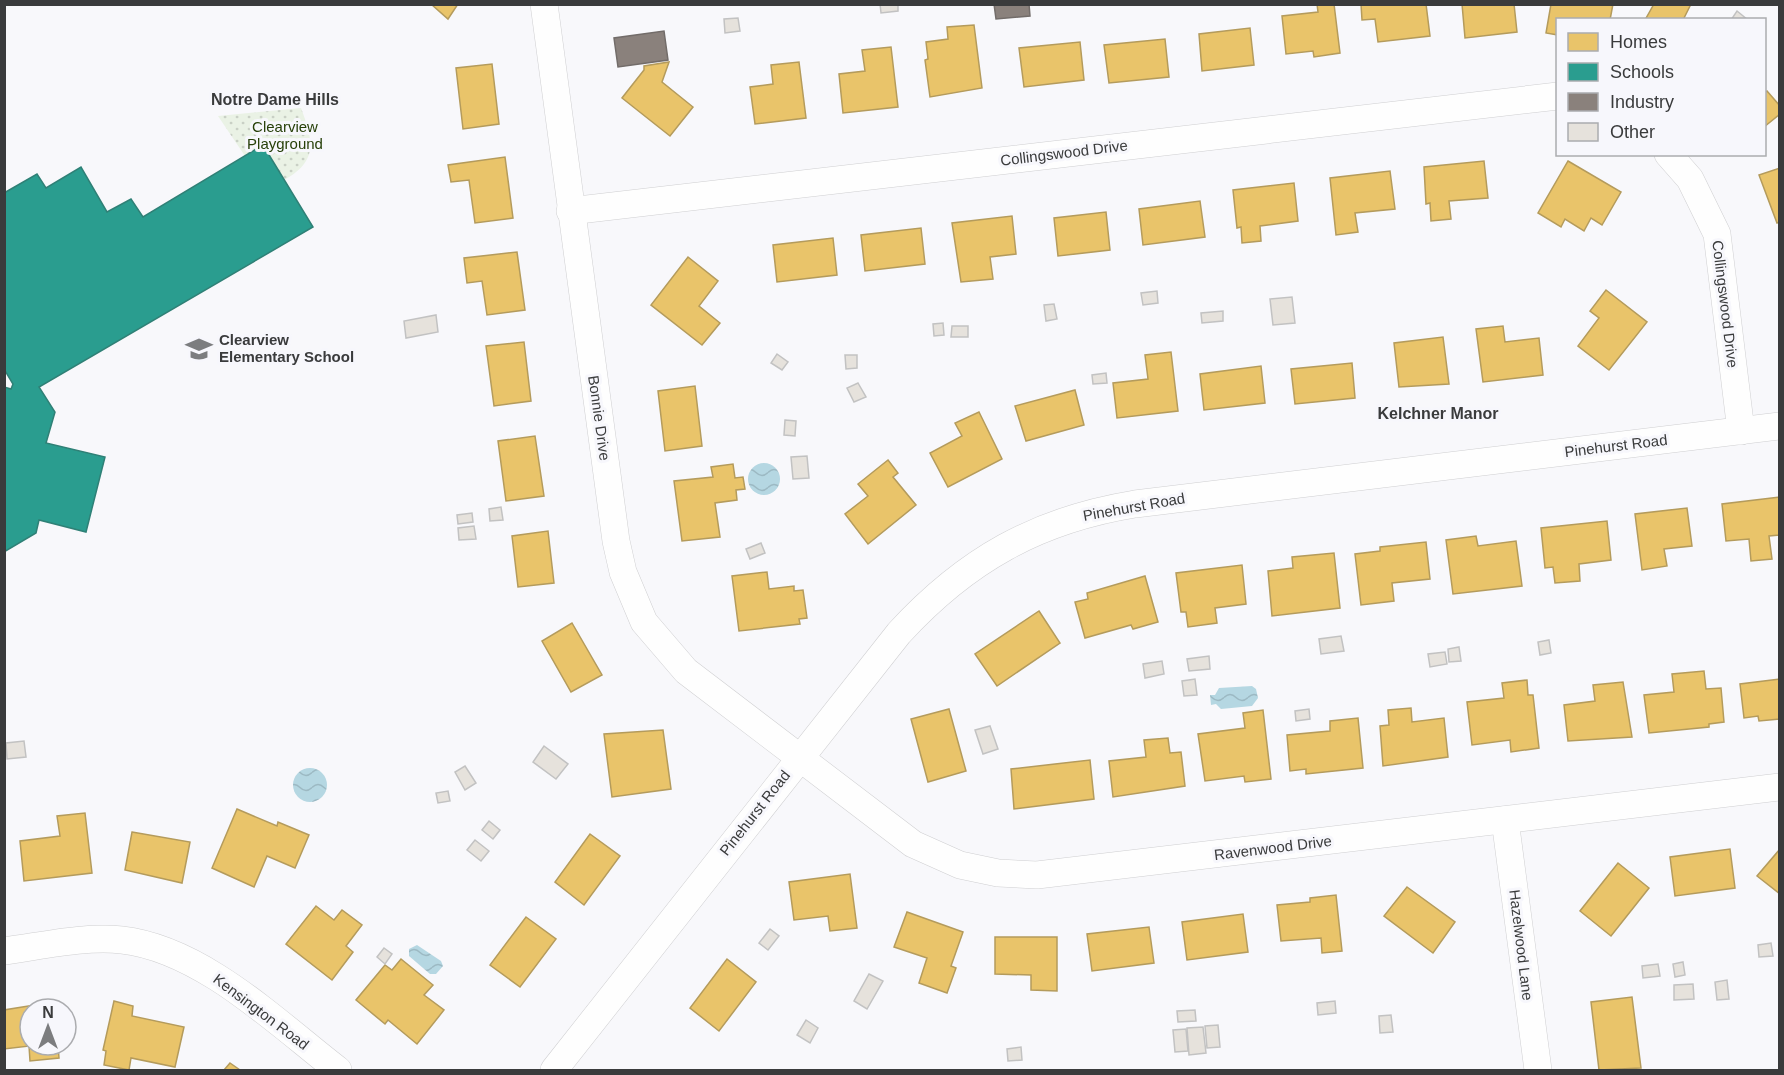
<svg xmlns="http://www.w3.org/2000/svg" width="1784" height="1075" font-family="Arial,sans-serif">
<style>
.park{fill:url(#park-dots)}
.water{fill:url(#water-waves)}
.homes{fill:#e9c46a;stroke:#b49b5c;stroke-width:1.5}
.schools{fill:#2a9d8f;stroke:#2f8076;stroke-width:1.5}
.industry{fill:#8a817c;stroke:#726c69;stroke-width:1.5}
.building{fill:#e6e2dc;stroke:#c2c2c2;stroke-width:1.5}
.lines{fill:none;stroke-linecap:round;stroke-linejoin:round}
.minor-casing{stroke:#cfcfd1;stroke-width:28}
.minor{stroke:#fefefe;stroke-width:27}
.labels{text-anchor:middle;stroke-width:6;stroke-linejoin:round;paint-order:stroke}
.park-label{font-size:15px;fill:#274009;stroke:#f7f7fc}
.street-label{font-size:15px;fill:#3a3b3c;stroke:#f7f7fc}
.poi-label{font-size:15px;font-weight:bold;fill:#3a3b3c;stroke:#f7f7fc;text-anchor:start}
.neighbourhood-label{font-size:16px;font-weight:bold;fill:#3a3b3c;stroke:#f7f7fc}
</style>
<defs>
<pattern id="park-dots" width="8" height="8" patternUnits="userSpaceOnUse" patternTransform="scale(1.5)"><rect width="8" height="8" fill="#eaf2e5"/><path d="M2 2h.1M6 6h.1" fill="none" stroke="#c9d0c5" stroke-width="1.8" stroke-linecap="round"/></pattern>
<pattern id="water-waves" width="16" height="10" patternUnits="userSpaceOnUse" patternTransform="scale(1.5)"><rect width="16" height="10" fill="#b5d7e2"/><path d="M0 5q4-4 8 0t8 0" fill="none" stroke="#9cb9c3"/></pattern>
</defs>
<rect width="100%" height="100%" fill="#f8f8fb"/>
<path class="park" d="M301 108C313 140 319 161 284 180L264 145 245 156 218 116Z"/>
<g class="water">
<circle cx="764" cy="479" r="16"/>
<path d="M1252 686 1256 689 1258 698 1252 706 1221 709 1216 704 1211 705 1210 695H1215L1219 688Z"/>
<circle cx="310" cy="785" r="17"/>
<path d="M417 945 441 961 443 966 436 974H430L409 956V949Z"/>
</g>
<g class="homes">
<path d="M431 4H458L448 19Z"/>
<path d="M1317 4H1334L1340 53 1314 57 1313 51 1286 54 1282 16 1318 12Z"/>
<path d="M1361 4H1426L1430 36 1378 42 1375 19 1362 20Z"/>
<path d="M1462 4H1514L1517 32 1465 38Z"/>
<path d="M1551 4H1613L1610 20H1558V35L1546 33Z"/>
<path d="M1654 4H1691L1683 20H1645Z"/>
<path d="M974 25 982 88 930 97 925 60 928 59 926 42 948 39 947 27Z"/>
<path d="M1250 28 1254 65 1202 71 1199 34Z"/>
<path d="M1165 39 1169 77 1109 83 1104 45Z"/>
<path d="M1080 42 1084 80 1024 87 1019 48Z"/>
<path d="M891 47 898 107 843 113 839 74 865 71 862 50Z"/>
<path d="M669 62 662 82 693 107 670 136 622 98 644 70V66Z"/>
<path d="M799 62 806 118 755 124 750 87 773 84 771 65Z"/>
<path d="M492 64 499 124 463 129 456 68Z"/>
<path d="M1767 91 1780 106V114L1764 127V93Z"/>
<path d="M505 157 513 218 475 223 469 180 451 182 448 165Z"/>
<path d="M1484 161 1488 198 1449 201 1451 219 1431 221 1430 203 1426 204 1424 167Z"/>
<path d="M1568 161 1621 192 1602 225 1591 218 1584 231 1565 219 1561 227 1538 213Z"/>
<path d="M1780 168V222L1777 223 1759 175Z"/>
<path d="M1390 171 1395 209 1355 213 1358 232 1336 235 1330 178Z"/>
<path d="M1294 183 1298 221 1260 226 1261 241 1242 243 1241 227 1237 228 1233 190Z"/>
<path d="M1200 201 1205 237 1143 245 1139 209Z"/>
<path d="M1106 212 1110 250 1058 256 1054 218Z"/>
<path d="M1012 216 1016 254 990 257 993 279 961 282 952 223Z"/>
<path d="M921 228 925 264 865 271 861 235Z"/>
<path d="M833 238 837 275 777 282 773 245Z"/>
<path d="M517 252 525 310 487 315 482 281 467 283 464 258Z"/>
<path d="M688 257 718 281 699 306 720 323 702 345 651 305Z"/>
<path d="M1606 290 1647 322 1609 370 1578 346 1599 318 1590 311Z"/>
<path d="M1503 326 1505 342 1539 338 1543 375 1483 382 1476 329Z"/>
<path d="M1443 337 1449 384 1399 387 1394 343Z"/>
<path d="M524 342 531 401 494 406 486 346Z"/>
<path d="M1171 352 1178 411 1117 418 1113 383 1148 379 1145 355Z"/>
<path d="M1352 363 1355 398 1295 404 1291 369Z"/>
<path d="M1261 366 1265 403 1204 410 1200 374Z"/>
<path d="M695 386 702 446 665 451 658 391Z"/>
<path d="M1075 390 1084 425 1026 441 1015 406Z"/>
<path d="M979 412 1002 459 948 487 930 453 962 436 955 423Z"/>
<path d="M535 436 544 496 506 501 498 441Z"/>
<path d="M888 460 898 473 893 477 916 505 868 544 845 514 868 496 858 484Z"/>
<path d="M733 464 735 478 743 477 745 489 736 490 737 500 715 503 720 537 682 541 674 481 713 477 711 467Z"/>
<path d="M1780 497V535L1769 536 1772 559 1751 561 1749 539 1726 541 1722 504Z"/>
<path d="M1687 508 1692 546 1664 549 1667 566 1642 570 1635 514Z"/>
<path d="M1607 521 1611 560 1579 564 1580 581 1555 583 1553 567 1545 568 1541 528Z"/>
<path d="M548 531 554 583 518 587 512 536Z"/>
<path d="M1476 536 1478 546 1516 541 1522 586 1453 594 1446 540Z"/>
<path d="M1426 542 1430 579 1392 583 1394 601 1361 605 1355 554 1380 551V547Z"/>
<path d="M1334 553 1340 608 1272 616 1268 571 1293 568 1292 557Z"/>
<path d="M1242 565 1246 604 1215 608 1217 623 1188 627 1186 612H1181L1176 573Z"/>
<path d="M767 572 769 589 794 586V591L803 590 807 618 799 619 800 624 739 631 732 576Z"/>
<path d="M1145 576 1158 622 1133 629 1131 625 1085 638 1075 602 1088 599 1087 593Z"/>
<path d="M1039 611 1060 643 997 686 975 654Z"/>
<path d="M572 623 602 675 571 692 542 641Z"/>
<path d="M1704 671 1706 689 1721 688 1724 722 1709 724V727L1649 733 1644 695 1674 692 1672 674Z"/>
<path d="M1780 679V719L1759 721 1758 716 1744 718 1740 684Z"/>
<path d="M1527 680 1528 695H1533L1539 748 1511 752 1510 740 1472 745 1467 702 1504 698 1502 683Z"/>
<path d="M1623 682 1632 737 1568 741 1564 705 1595 701 1593 685Z"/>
<path d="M1411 708 1412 722 1444 718 1448 757 1383 766 1380 726 1389 725 1388 710Z"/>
<path d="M949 709 966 771 928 782 911 719Z"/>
<path d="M1263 710 1271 779 1245 782 1244 776 1205 781 1198 734 1245 728 1243 713Z"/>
<path d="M1358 718 1363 768 1306 774V769L1290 771 1287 735 1330 731V721Z"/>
<path d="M663 730 671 789 612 797 604 734Z"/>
<path d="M1168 738 1170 753 1181 752 1185 786 1113 797 1109 761 1146 757 1144 740Z"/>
<path d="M1090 760 1094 799 1014 809 1011 769Z"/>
<path d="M237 809 277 826 278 822 309 835 295 868 267 856 254 887 212 868Z"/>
<path d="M85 813 92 873 24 881 20 841 60 836 57 816Z"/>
<path d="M132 832 190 842 182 883 125 870Z"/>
<path d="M590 834 620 856 584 905 555 882Z"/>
<path d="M1730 849 1735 888 1675 896 1670 857Z"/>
<path d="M1780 849V894L1757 876Z"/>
<path d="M1618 863 1649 888 1611 936 1580 911Z"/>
<path d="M850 874 857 928 830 931 828 916 794 920 789 882Z"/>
<path d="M1407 887 1455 922 1433 953 1384 916Z"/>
<path d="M1336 895 1342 951 1322 953 1321 938 1281 941 1277 905 1310 902V898Z"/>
<path d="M316 906 334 920 342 910 362 925 346 946 353 952 332 980 286 944Z"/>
<path d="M907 912 963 932 951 966 956 968 947 993 919 983 927 958 894 947Z"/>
<path d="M1243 914 1248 952 1187 960 1182 922Z"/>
<path d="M526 917 556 939 520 987 490 965Z"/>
<path d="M1149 927 1154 963 1092 971 1087 934Z"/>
<path d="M995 937H1057V991L1031 990V975L995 974Z"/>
<path d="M401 959 433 985 424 995 444 1010 417 1044 388 1020 385 1024 356 1000 385 965 392 970Z"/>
<path d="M727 959 756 982 719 1031 690 1008Z"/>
<path d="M1632 997 1641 1068 1599 1070 1591 1002Z"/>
<path d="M114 1001 133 1006 132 1016 184 1027 175 1067 131 1058 129 1070 104 1065 106 1051 103 1050Z"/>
<path d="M53 1002 54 1009H30V1045H58L59 1058 30 1061 29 1046 4 1049V1010Z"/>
<path d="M230 1063 240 1070H224Z"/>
</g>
<path class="schools" d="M263 145 313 227 39 387 55 412 46 443 105 457 86 532 39 520 36 533 4 552V387L11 389 13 384 4 369V193L37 174 46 188 81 167 107 212 131 199 143 217Z"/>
<g class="industry">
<path d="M994 4H1029L1030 16 996 19Z"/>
<path d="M664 31 668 60 618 67 614 38Z"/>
</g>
<g class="building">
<path d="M880 4H898V11L881 13Z"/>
<path d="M1737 11 1748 20H1731Z"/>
<path d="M738 18 740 31 725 33 724 19Z"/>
<path d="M1157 291 1158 303 1143 305 1141 293Z"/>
<path d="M1292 297 1295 323 1273 325 1270 299Z"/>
<path d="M1054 304 1057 319 1046 321 1044 305Z"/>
<path d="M1223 311V321L1202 323 1201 313Z"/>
<path d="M436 315 438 332 406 338 404 321Z"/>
<path d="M943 323 944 335 934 336 933 324Z"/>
<path d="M952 326H968V337H951Z"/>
<path d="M777 354 788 362 782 370 771 363Z"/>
<path d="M845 355H857V368L846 369Z"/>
<path d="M1106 373 1107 383 1093 384 1092 375Z"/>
<path d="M858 383 866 397 854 402 847 388Z"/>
<path d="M785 420 796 421 795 436 784 435Z"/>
<path d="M807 456 809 478 793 479 791 457Z"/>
<path d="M501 507 503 520 490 521 489 509Z"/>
<path d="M472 513 473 522 458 524 457 515Z"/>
<path d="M474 526 476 539 459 540 458 528Z"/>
<path d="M761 543 765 553 750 559 746 549Z"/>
<path d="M1341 636 1344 651 1321 654 1319 639Z"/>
<path d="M1549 640 1551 653 1540 655 1538 642Z"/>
<path d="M1459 647 1461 661 1449 662 1448 649Z"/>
<path d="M1445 652 1447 664 1430 667 1428 654Z"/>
<path d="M1209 656 1210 669 1189 671 1187 659Z"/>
<path d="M1162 661 1164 674 1145 678 1143 664Z"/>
<path d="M1195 679 1197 695 1184 696 1182 681Z"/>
<path d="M1309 709 1310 719 1296 721 1295 711Z"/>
<path d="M990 726 998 749 983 754 975 730Z"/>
<path d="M24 741 26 757 7 759 6 743Z"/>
<path d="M544 746 568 764 556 779 533 762Z"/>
<path d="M465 766 476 783 465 790 455 772Z"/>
<path d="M448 791 450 801 438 803 436 793Z"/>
<path d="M489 821 500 830 493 839 482 830Z"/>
<path d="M475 840 489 851 481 861 467 850Z"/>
<path d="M770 929 779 936 768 950 759 943Z"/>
<path d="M1771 943 1773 956 1759 957 1758 945Z"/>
<path d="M384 948 392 954 385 964 377 957Z"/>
<path d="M1683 962 1685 975 1675 977 1673 964Z"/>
<path d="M1658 964 1660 976 1643 978 1642 966Z"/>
<path d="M869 974 883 981 867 1009 854 1001Z"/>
<path d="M1727 980 1729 999 1717 1000 1715 982Z"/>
<path d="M1693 984 1694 999 1674 1000V985Z"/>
<path d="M1335 1001 1336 1013 1318 1015 1317 1003Z"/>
<path d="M1195 1010 1196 1021 1178 1022 1177 1011Z"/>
<path d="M1391 1015 1393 1032 1380 1033 1379 1016Z"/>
<path d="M806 1020 818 1028 810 1043 797 1035Z"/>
<path d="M1218 1025 1220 1047 1207 1048 1205 1026Z"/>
<path d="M1203 1027 1206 1053 1189 1055 1187 1028Z"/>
<path d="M1186 1029 1188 1051 1175 1052 1173 1030Z"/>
<path d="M1021 1047 1022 1060 1008 1061 1007 1049Z"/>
</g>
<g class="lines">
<defs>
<g id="minor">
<path d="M544 4 616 541 623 572 644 622 686 671 913 844 960 865 998 873 1037 875 1780 787"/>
<path d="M1668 154 1690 179 1717 234 1741 431"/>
<path d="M570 211 1558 96"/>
<path d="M1505 820 1538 1070"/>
<path d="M4 951C42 946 84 936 122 940 202 949 277 1023 338 1070"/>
<path d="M554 1070 899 633C966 560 1037 520 1135 504L1780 426"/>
</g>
</defs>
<use href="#minor" class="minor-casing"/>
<use href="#minor" class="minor"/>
</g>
<defs>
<symbol id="school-bare" viewBox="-9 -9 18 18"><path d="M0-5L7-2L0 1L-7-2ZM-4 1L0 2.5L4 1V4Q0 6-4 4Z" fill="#7c7d7f" stroke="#f7f7fc" stroke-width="2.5" paint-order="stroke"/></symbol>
</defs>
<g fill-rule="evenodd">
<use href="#school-bare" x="180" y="330" width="38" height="38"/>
</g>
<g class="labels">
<g class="park-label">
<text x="285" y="132">Clearview<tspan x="285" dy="17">Playground</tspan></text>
</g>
<g class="street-label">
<text transform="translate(1064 153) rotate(-7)" y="5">Collingswood Drive</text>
<text transform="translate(1725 304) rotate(83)" y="5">Collingswood Drive</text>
<text transform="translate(599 418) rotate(82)" y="5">Bonnie Drive</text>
<text transform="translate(1616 446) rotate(-7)" y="5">Pinehurst Road</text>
<text transform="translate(1134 507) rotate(-10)" y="5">Pinehurst Road</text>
<text transform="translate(755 813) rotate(-52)" y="5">Pinehurst Road</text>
<text transform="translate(1273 848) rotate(-7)" y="5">Ravenwood Drive</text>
<text transform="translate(1521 945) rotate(83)" y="5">Hazelwood Lane</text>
<text transform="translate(261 1012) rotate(37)" y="5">Kensington Road</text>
</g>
<g class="poi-label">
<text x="219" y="345">Clearview<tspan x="219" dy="17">Elementary School</tspan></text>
</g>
<g class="neighbourhood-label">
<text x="275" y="105">Notre Dame Hills</text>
<text x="1438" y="419">Kelchner Manor</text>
</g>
</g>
<rect width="1784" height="1075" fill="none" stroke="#3a3b3c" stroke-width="12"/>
<rect x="1556" y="18" width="210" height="138" fill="#f7f7fc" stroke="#abacaf" stroke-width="1.5"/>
<rect x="1568" y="33" width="30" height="18" fill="#e9c46a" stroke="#abacaf" stroke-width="1.5"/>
<text x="1610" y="48" font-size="18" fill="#3a3b3c">Homes</text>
<rect x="1568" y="63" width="30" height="18" fill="#2a9d8f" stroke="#abacaf" stroke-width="1.5"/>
<text x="1610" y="78" font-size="18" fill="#3a3b3c">Schools</text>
<rect x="1568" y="93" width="30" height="18" fill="#8a817c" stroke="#abacaf" stroke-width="1.5"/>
<text x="1610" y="108" font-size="18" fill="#3a3b3c">Industry</text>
<rect x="1568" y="123" width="30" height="18" fill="#e6e2dc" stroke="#abacaf" stroke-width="1.5"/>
<text x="1610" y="138" font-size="18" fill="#3a3b3c">Other</text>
<g transform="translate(48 1027)"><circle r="28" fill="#f7f7fc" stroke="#abacaf" stroke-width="1.5"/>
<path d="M0-4.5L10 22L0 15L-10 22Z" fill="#7c7d7f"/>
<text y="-9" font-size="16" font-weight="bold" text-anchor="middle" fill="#3a3b3c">N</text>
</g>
</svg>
